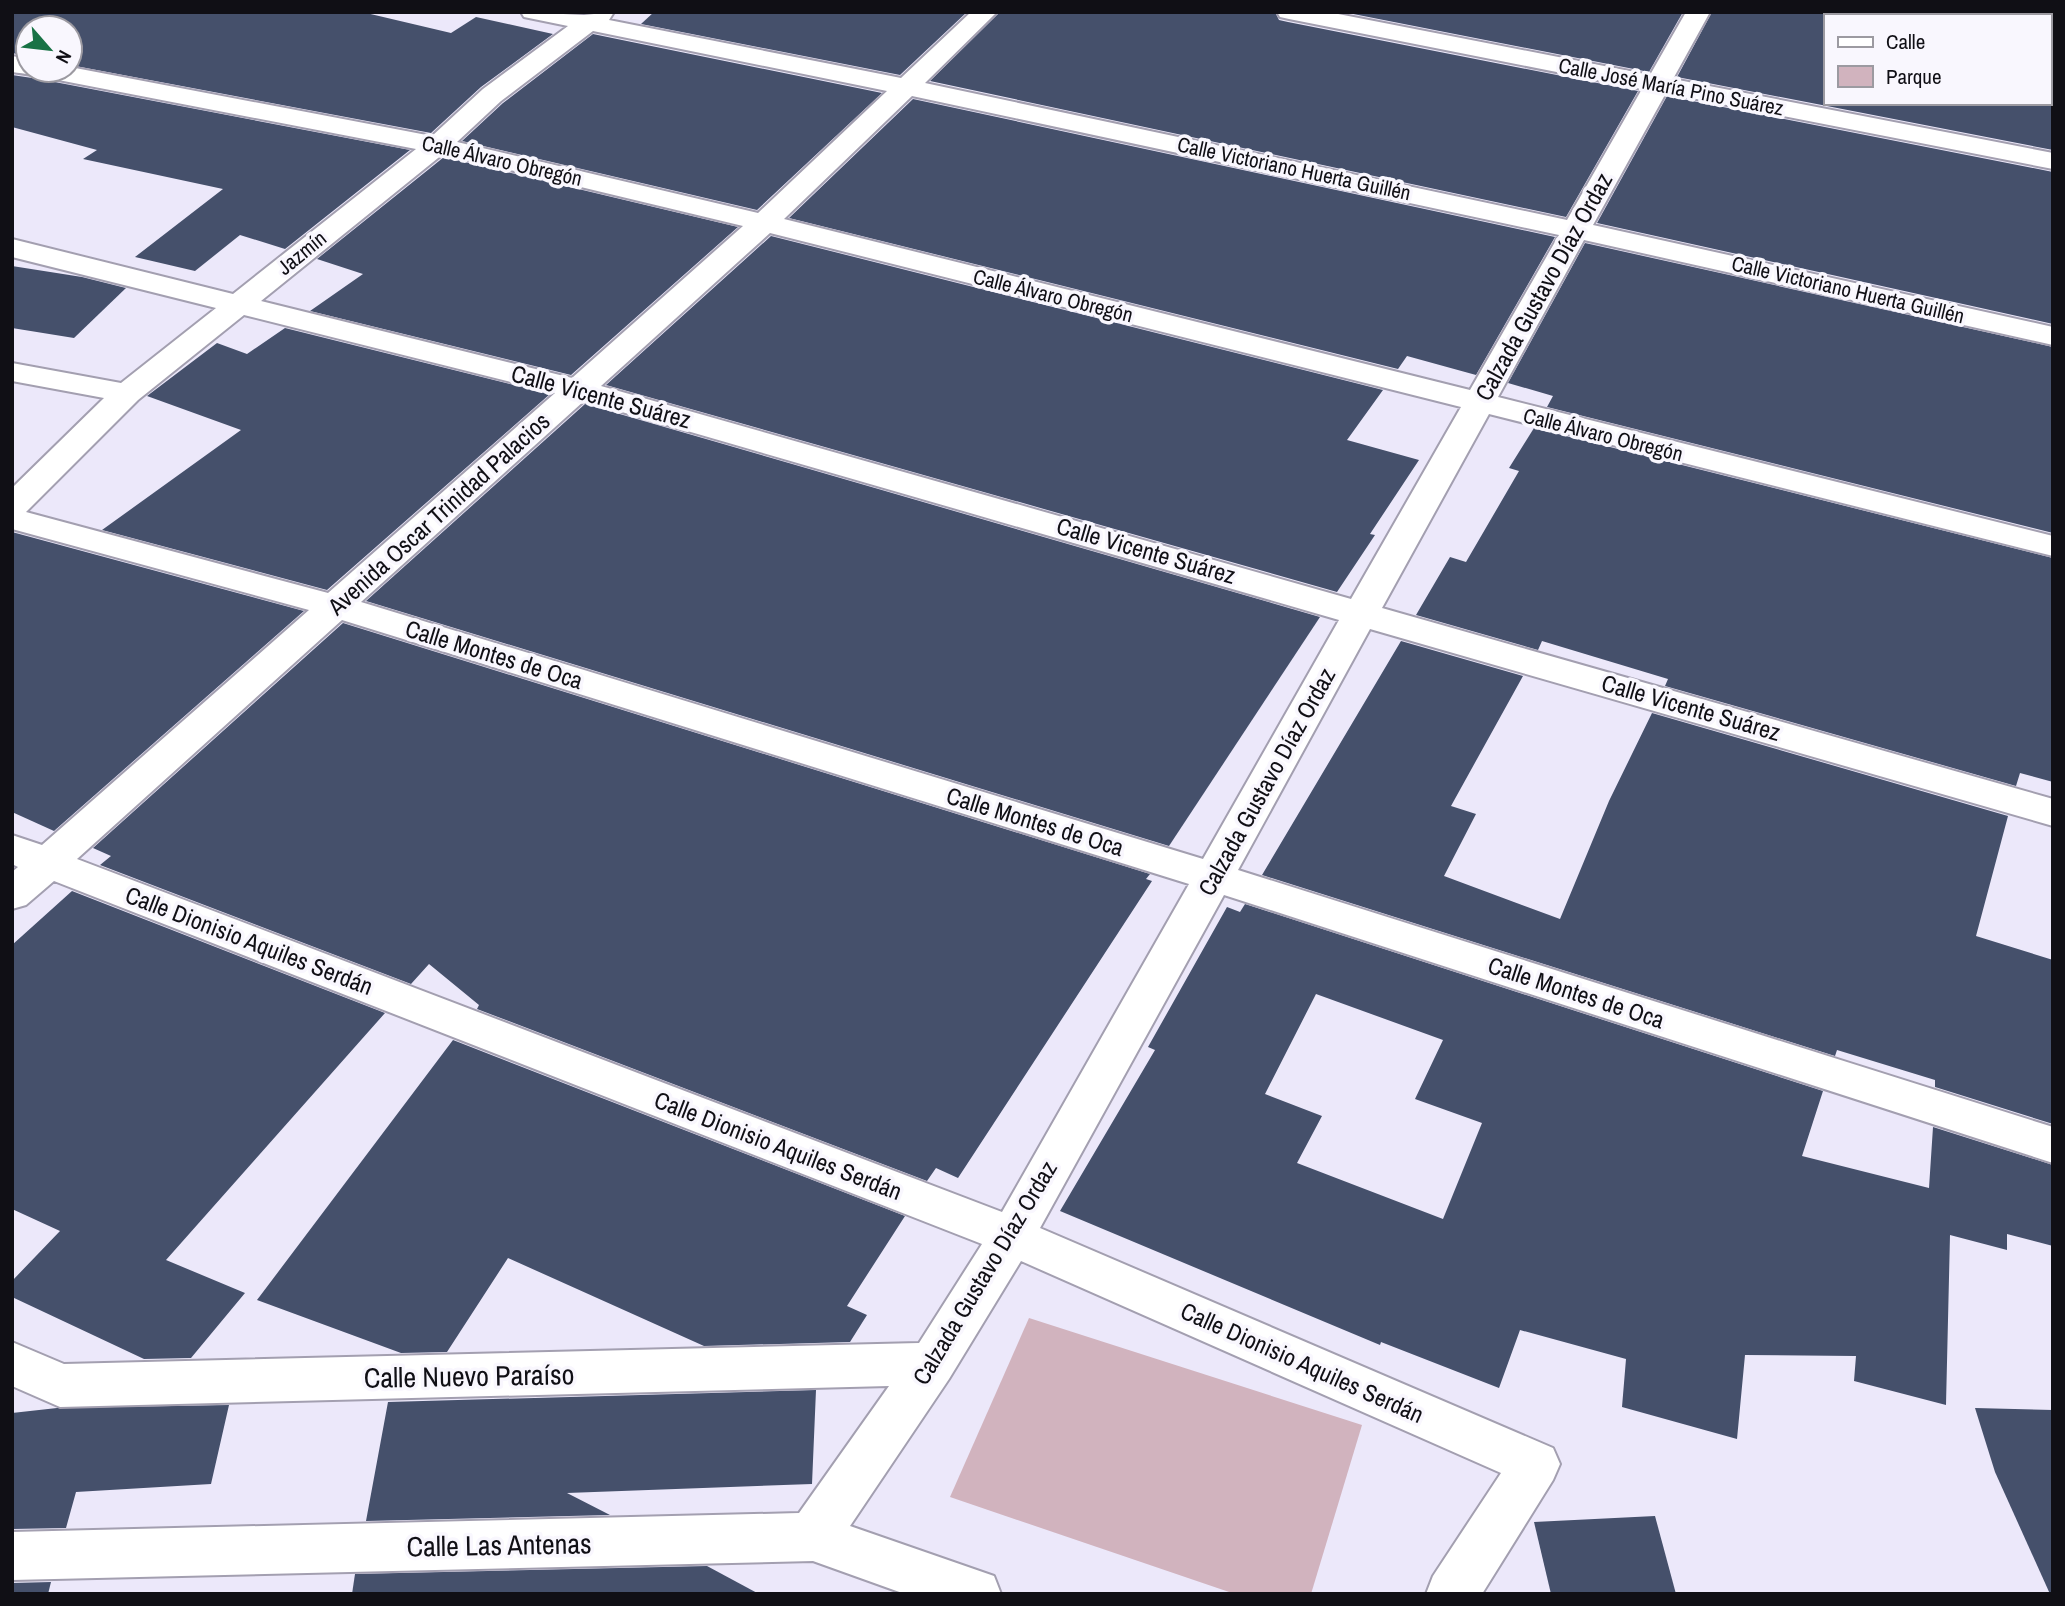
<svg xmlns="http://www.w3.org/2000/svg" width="2065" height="1606" font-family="'Archivo Narrow',sans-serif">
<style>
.green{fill:#d1b3be}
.building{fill:#45506b;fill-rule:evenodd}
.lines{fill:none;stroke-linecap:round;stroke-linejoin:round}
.minor-casing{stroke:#a39fb0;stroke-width:4}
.minor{fill:#fff;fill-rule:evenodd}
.labels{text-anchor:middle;stroke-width:7;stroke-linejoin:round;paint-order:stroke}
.far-street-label{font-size:21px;fill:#100f15;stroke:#f9f7fe}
.street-label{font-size:24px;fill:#100f15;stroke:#f9f7fe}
.near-street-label{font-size:28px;fill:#100f15;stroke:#f9f7fe}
</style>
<rect width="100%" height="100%" fill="#ece8fa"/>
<path class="green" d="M1029 1318 1362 1425 1311 1594H1235L950 1497Z"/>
<g class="building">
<path d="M12 12H362L451 33 476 17 553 34 481 87 431 133 70 65V28H28V56L12 53Z"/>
<path d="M654 12H967L900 75 641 24Z"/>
<path d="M1000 12H1275L1279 20 1288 22 1638 91 1566 217 930 81Z"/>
<path d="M1343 12H1683L1649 72Z"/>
<path d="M1712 12H1919L1937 16H1825V103H2049V38H2053V150L1677 77Z"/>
<path d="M593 34 622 40 882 93 757 210 462 141 503 103Z"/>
<path d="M12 75 39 79 410 150 285 249 240 235 195 271 135 257 223 189 83 159 97 150 12 127Z"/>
<path d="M1667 96 2053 172V324L1597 223Z"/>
<path d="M913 99 1555 237 1476 375 1407 356 1398 369 789 218Z"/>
<path d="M444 157 738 227 571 375 310 311 363 274 317 259Z"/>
<path d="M771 236 1383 390 1347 440 1419 460 1370 534 1375 535 1337 592 606 385Z"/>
<path d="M1585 243 2053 347V533L1547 407 1553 396 1508 383Z"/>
<path d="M12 266 82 277 126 288 74 338 12 328Z"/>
<path d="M285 328 550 394 327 590 102 530 241 430 147 396 217 343 247 354Z"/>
<path d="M585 404 1320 617 1169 846 366 601Z"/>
<path d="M1534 428 2053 558V782L2020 773 2016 786 1665 686 1668 679 1542 641 1538 650 1416 615 1450 557 1466 562 1519 471 1509 468Z"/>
<path d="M12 532 304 611 54 831 12 812Z"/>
<path d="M343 623 1150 874 1146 879 1152 881 958 1178 936 1168 927 1181 477 1009 479 1005 429 964 411 984 100 865 111 856 93 848Z"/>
<path d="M1401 641 1523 676 1451 806 1476 814 1444 876 1560 919 1609 801 1652 713 2008 816 1976 936 2053 960V1124L1935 1087V1080L1837 1050 1835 1056 1262 875Z"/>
<path d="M72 891 385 1013 166 1260 245 1293 191 1358 144 1359 12 1297V1281L60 1231 12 1209V945Z"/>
<path d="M1245 904 1823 1091 1802 1156 1929 1188 1933 1127 2053 1165V1246L2007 1234V1250L1950 1235 1946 1405 1854 1381 1856 1356 1745 1355 1737 1439 1622 1407 1626 1359 1520 1330 1499 1388 1381 1342 1380 1345 1060 1211 1155 1050 1148 1047 1227 907 1240 912ZM1316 994 1443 1040 1415 1099 1482 1123 1443 1219 1297 1163 1322 1116 1265 1094Z"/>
<path d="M453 1040 905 1216 847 1306 867 1315 850 1342 704 1346 508 1258 447 1352 401 1353 257 1300Z"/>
<path d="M816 1390 812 1484 567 1493 610 1515 366 1521 388 1402Z"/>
<path d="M229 1405 211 1484 76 1492 66 1528 12 1529V1413L57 1408Z"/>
<path d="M1975 1408 2053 1410V1594H2050L1995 1472Z"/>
<path d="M1655 1516 1676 1594H1551L1534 1522Z"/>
<path d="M707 1566 759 1594H352L355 1574Z"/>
<path d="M51 1582 48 1594H12V1583Z"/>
</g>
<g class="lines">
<defs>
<g id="minor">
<path d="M521 12 584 15 614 12 609 20 901 78 971 12H997L925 83 1567 220 1642 89 1289 19 1280 17 1277 12H1328L1650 75 1686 12H1710L1673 79 2053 153V169L1666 93 1593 225 2053 327V345L1584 240 1498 397 2053 536V556L1489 414 1382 608 2053 799V826L1370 629 1238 870 2053 1127V1163L1224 895 1040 1228 1553 1448 1560 1464 1553 1480 1482 1594H1426L1433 1576 1501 1473 1021 1261 949 1379 850 1526 994 1576 1001 1594H905L813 1561 12 1580V1532L799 1513 889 1386 60 1407 12 1386V1342L64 1364 919 1343 982 1244 54 881 26 905 12 909V872L18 867 12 864V835L42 845 309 610 12 529V488L104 398 12 381V363L121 383 216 308 12 257V239L233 294 416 149 48 78C36 75 26 74 12 72V56L28 59V70H70V67L432 136 483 89 568 26 524 17ZM593 31 887 91 758 213 457 142 501 101ZM912 96 1559 235 1470 390 784 219ZM443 154 743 226 572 378 261 301ZM770 233 1461 407 1351 599 601 386ZM244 315 555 393 328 593 26 512 138 400ZM584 401 1339 620 1203 859 361 602ZM342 620 1189 884 1002 1212 77 859Z"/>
<path d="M1956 12H1998L2000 16H1958Z"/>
<rect x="2049" y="20" width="4" height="14"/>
</g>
</defs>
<use href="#minor" class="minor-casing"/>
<use href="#minor" class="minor"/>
</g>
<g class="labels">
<g class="far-street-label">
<text transform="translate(1671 87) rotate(11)" y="7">Calle José María Pino Suárez</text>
<text transform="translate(502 161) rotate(13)" y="7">Calle Álvaro Obregón</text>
<text transform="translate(1294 169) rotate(12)" y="7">Calle Victoriano Huerta Guillén</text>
<text transform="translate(302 253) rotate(-39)" y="7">Jazmín</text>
<text transform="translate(1848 290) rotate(13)" y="7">Calle Victoriano Huerta Guillén</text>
<text transform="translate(1053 296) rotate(14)" y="7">Calle Álvaro Obregón</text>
<text transform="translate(1603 435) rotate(14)" y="7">Calle Álvaro Obregón</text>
</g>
<g class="street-label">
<text transform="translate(1544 287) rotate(-61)" y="8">Calzada Gustavo Díaz Ordaz</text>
<text transform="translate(601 397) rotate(15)" y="8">Calle Vicente Suárez</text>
<text transform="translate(439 514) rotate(-42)" y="8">Avenida Oscar Trinidad Palacios</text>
<text transform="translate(1146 551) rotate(16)" y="8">Calle Vicente Suárez</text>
<text transform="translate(494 655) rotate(17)" y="8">Calle Montes de Oca</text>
<text transform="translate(1691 708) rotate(16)" y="8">Calle Vicente Suárez</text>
<text transform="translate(1267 782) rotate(-61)" y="8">Calzada Gustavo Díaz Ordaz</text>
<text transform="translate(1035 822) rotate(17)" y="8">Calle Montes de Oca</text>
<text transform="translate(249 941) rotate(21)" y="8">Calle Dionisio Aquiles Serdán</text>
<text transform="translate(1576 993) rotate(18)" y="8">Calle Montes de Oca</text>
<text transform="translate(778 1146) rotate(21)" y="8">Calle Dionisio Aquiles Serdán</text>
<text transform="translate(985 1273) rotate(-59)" y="8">Calzada Gustavo Díaz Ordaz</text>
<text transform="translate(1302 1363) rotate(24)" y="8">Calle Dionisio Aquiles Serdán</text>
</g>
<g class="near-street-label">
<text transform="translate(469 1376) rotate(-1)" y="10">Calle Nuevo Paraíso</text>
<text transform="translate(499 1545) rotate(-1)" y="10">Calle Las Antenas</text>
</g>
</g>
<rect width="2065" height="1606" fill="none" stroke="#100f15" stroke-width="28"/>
<rect x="1824" y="14" width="228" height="91" fill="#f9f7fe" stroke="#9c9aa1" stroke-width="2"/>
<rect x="1838" y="37" width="35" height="10" fill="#ffffff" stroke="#9c9aa1" stroke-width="2"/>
<text x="1886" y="49" font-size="21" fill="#100f15">Calle</text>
<rect x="1838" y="66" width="35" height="21" fill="#d1b3be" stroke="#9c9aa1" stroke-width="2"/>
<text x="1886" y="84" font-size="21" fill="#100f15">Parque</text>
<g transform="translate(49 49) rotate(118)"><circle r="33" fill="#f9f7fe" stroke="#9c9aa1" stroke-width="2"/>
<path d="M0-5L12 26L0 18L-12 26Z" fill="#187245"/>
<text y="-10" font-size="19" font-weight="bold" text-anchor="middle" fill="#100f15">N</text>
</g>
</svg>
